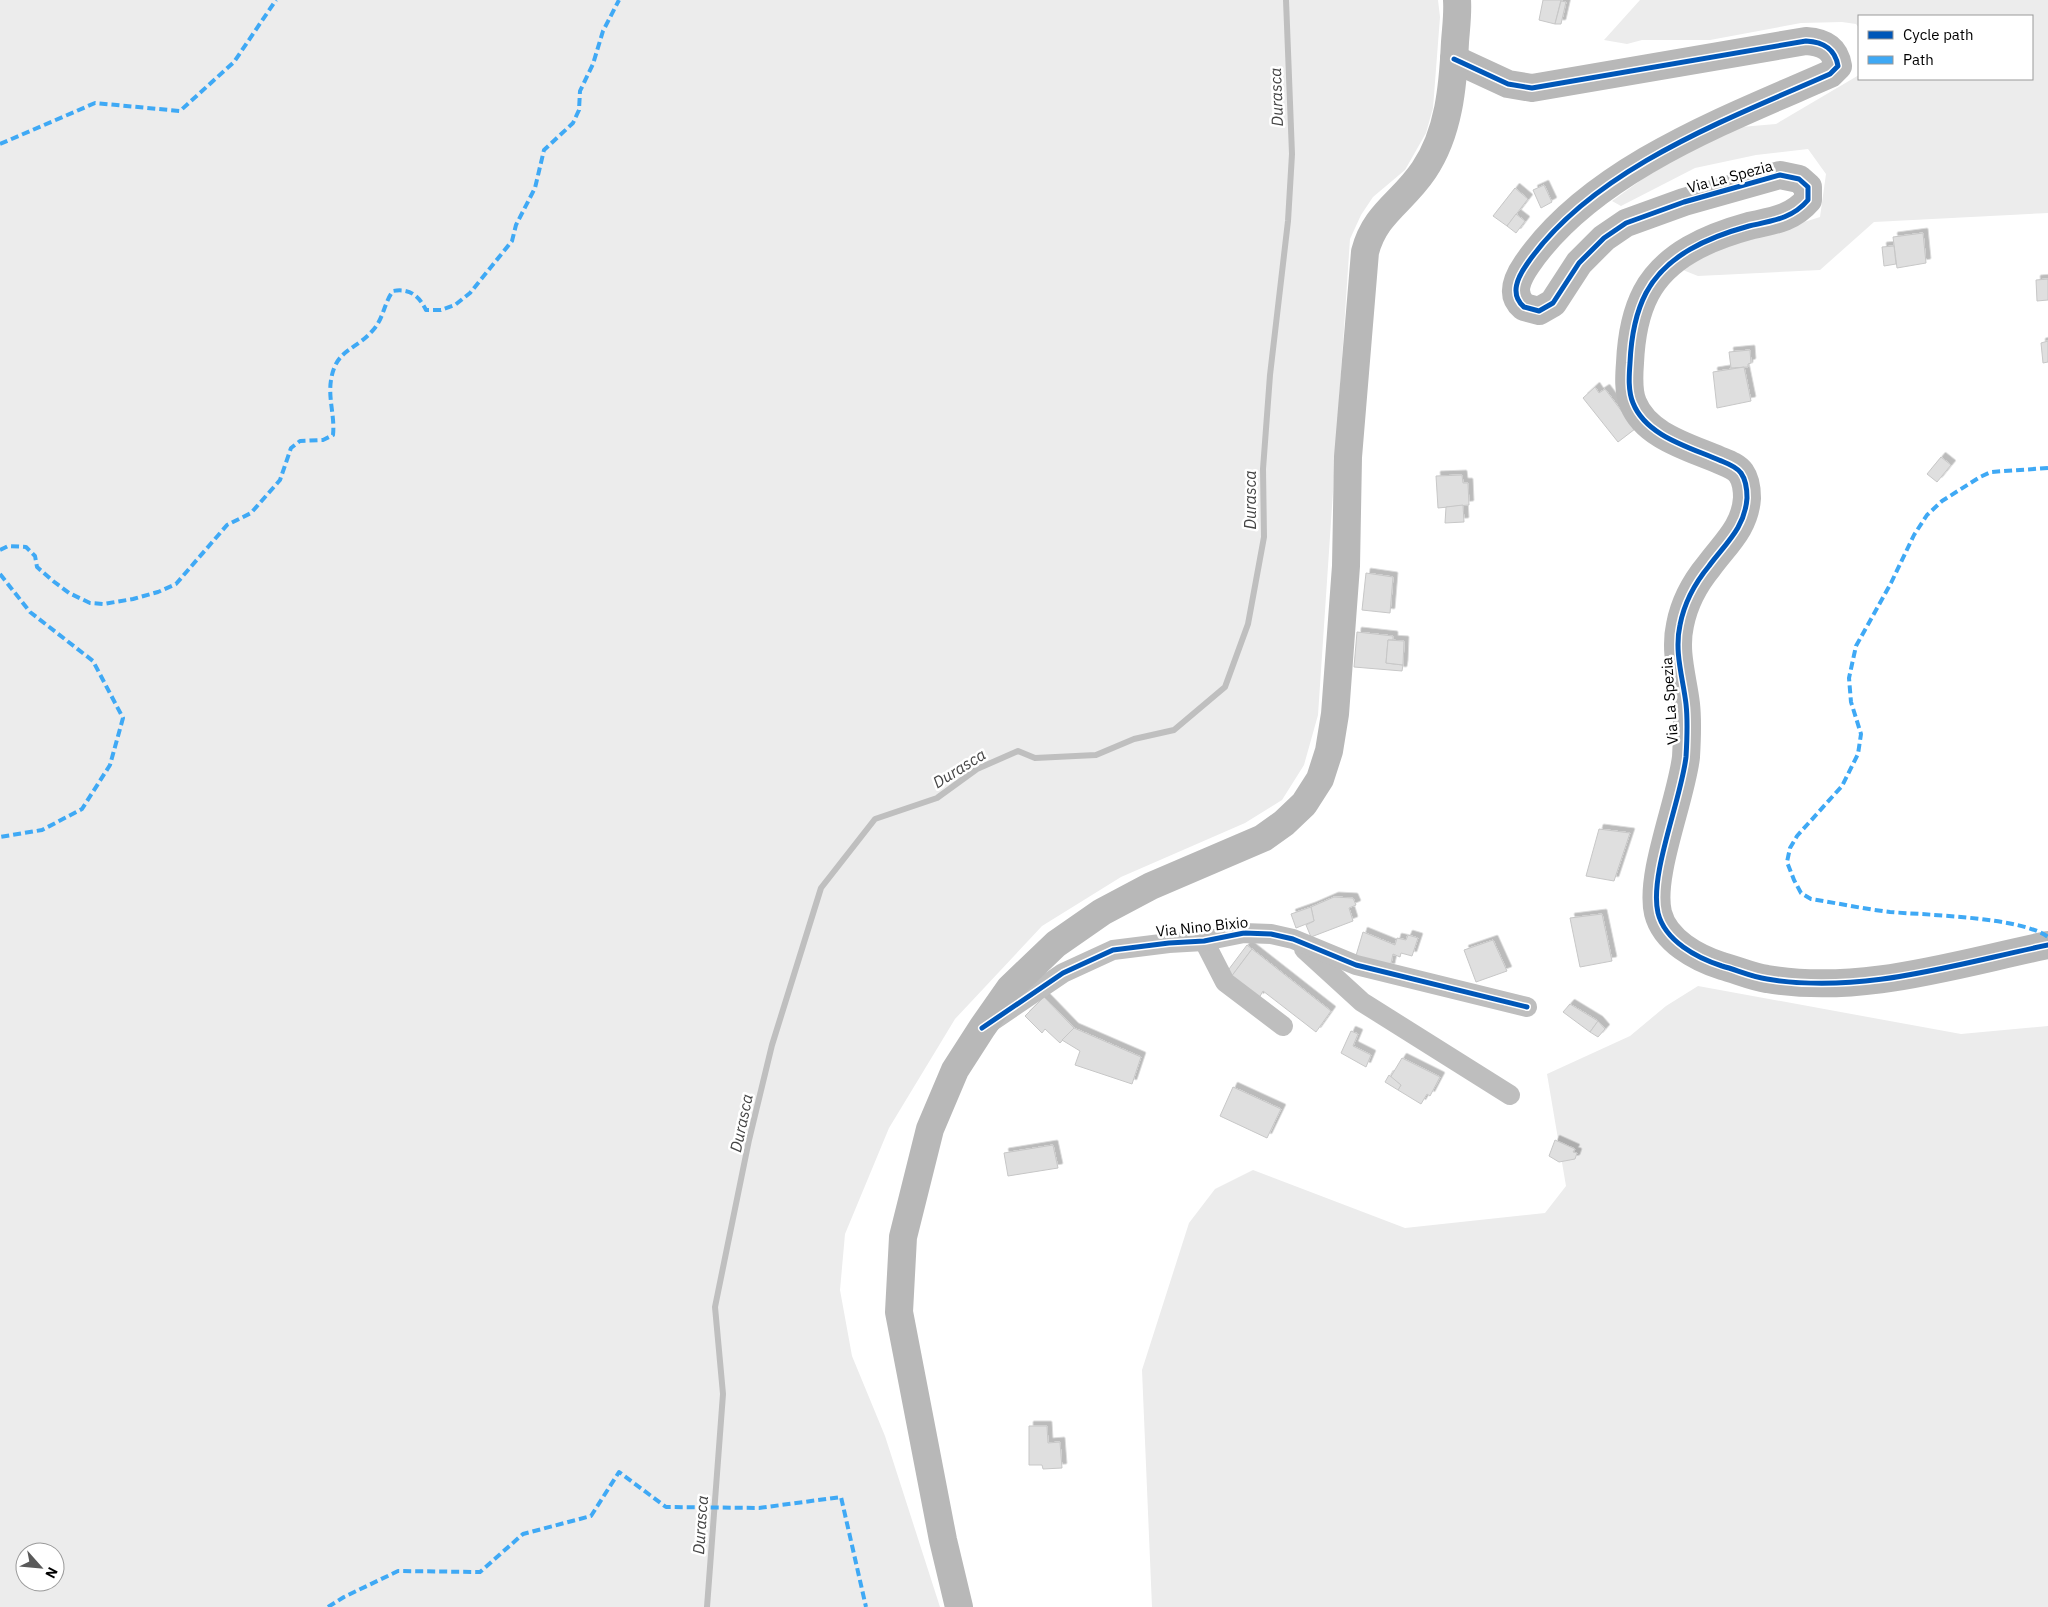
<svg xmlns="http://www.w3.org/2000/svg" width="2048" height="1607" font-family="'IBM Plex Sans',sans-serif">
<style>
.green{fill:#ececec;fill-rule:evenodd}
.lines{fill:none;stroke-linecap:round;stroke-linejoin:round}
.stream{stroke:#bfbfbf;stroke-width:6}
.building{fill:#dfdfdf;stroke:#c7c7c7;filter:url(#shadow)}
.street{stroke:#bebebe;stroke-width:20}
.secondary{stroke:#b8b8b8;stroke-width:28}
.quiet{stroke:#3fa9f5;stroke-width:4;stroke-dasharray:8 4;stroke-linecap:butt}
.cycleway-casing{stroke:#fff;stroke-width:8}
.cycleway{stroke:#0057b8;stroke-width:5}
.labels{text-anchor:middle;stroke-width:5;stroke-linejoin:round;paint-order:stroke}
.street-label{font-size:15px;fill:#000;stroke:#fff}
.water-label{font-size:16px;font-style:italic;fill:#444;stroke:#fff}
</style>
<defs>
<filter id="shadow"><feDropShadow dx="4.5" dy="-4.5" stdDeviation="0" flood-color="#0004"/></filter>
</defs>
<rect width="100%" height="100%" fill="#fff"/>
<g class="green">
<path d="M0 0H1438L1440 17 1433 108 1426 133 1405 170 1373 197 1361 215 1350 239 1318 715 1304 765 1282 800 1245 823 1121 877 1042 926 955 1019 889 1128 845 1234 840 1290 852 1356 885 1436 940 1607H0ZM25 1552H55V1582H25Z"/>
<path d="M1640 0H2048V213L1874 222 1820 270 1698 276 1683 270 1712 251 1820 217 1826 174 1808 149 1756 155 1695 168 1621 206 1612 201 1644 178 1700 144 1741 127 1776 124 1859 75V79H2032V16H1859V28L1856 24 1842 22 1801 23 1710 40H1642L1627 44 1604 40Z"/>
<path d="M1698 986 1961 1034 2048 1026V1607H1152L1142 1370 1189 1223 1215 1189 1253 1170 1405 1228 1545 1213 1566 1186 1547 1074 1630 1036 1666 1006Z"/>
</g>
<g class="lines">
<path class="stream" d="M707 1607 723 1394 715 1307 749 1140 772 1045 821 888 875 819 937 798 977 769 1018 751 1035 758 1096 755 1134 739 1174 730 1225 687 1248 624 1264 537 1263 469 1270 375 1288 221 1292 154 1286 0"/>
</g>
<g class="building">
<path d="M1543 0H1561L1555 24 1539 20Z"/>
<path d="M1561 1 1566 2 1561 24H1555Z"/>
<path d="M1544 185 1552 202 1541 208 1533 190Z"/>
<path d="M1515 188 1528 199 1507 226 1493 216Z"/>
<path d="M1516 214 1525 221 1516 233 1507 226Z"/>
<path d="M1923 233 1926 263 1897 268 1893 237Z"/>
<path d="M1894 246 1896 264 1884 266 1882 247Z"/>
<path d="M2048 279V300L2037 301 2036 280Z"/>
<path d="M2048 341V362L2043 363 2041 343Z"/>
<path d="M1750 350 1751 363 1748 364V367L1731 368 1729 352Z"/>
<path d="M1744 367 1751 401 1717 408 1713 372Z"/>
<path d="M1595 387 1599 393 1605 389 1635 429 1618 442 1583 398Z"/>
<path d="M1941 457 1951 465 1937 482 1927 474Z"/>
<path d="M1462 475 1463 483H1468L1469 505 1438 508 1436 476Z"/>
<path d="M1463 505 1464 522 1445 523 1446 507Z"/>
<path d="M1366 573 1393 577 1390 613 1362 610Z"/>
<path d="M1357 632 1393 636V640H1388L1386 663 1403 665 1402 671 1354 667Z"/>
<path d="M1388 640 1404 641 1403 665 1386 663Z"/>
<path d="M1599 829 1630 833 1614 881 1586 876Z"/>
<path d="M1334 897 1353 898 1356 905 1349 908 1353 921 1311 937 1306 925 1314 921 1311 907Z"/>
<path d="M1311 907 1314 921 1296 928 1291 914Z"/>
<path d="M1602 914 1612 961 1580 967 1570 918Z"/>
<path d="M1363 932 1395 945 1397 938 1406 940 1408 935 1418 938 1412 956 1401 953 1400 957 1393 954 1390 968 1355 959Z"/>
<path d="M1493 940 1507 971 1476 982 1464 950Z"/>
<path d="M1247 945 1252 949 1231 977 1226 973Z"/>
<path d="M1252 949 1331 1011 1316 1032 1263 991 1259 998 1231 977Z"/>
<path d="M1044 997 1074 1028 1060 1043 1045 1029 1042 1033 1025 1016Z"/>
<path d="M1570 1004 1598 1021 1590 1032 1563 1012Z"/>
<path d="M1598 1021 1605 1029 1598 1037 1590 1032Z"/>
<path d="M1074 1028 1141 1057 1132 1084 1075 1065 1080 1051 1062 1040Z"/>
<path d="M1351 1031 1358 1034 1353 1046 1371 1055 1366 1067 1341 1053Z"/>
<path d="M1402 1058 1440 1077 1430 1096 1427 1094 1421 1104 1398 1090 1401 1085 1390 1078Z"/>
<path d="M1389 1075 1401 1085 1398 1090 1385 1082Z"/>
<path d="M1233 1087 1281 1109 1267 1138 1220 1116Z"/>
<path d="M1555 1140 1575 1149 1573 1152 1577 1153 1575 1159 1559 1162 1549 1156Z"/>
<path d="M1053 1145 1058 1168 1008 1176 1004 1153Z"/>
<path d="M1029 1426H1047L1048 1443 1060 1442 1062 1468 1043 1469 1042 1465H1029Z"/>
</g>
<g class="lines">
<g class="street">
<path d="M1204 941 1225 982 1283 1026"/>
<path d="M1304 949 1362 1002 1510 1095"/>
<path d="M991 1022 1063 973 1113 950 1169 943 1204 941 1244 933 1271 934 1293 939 1356 965 1527 1007"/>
</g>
<g class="secondary">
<path d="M1454 59 1508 84 1532 88 1806 41C1823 42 1835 48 1838 66L1830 74C1728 119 1592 169 1527 264 1518 277 1509 294 1524 307L1539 311 1553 303 1579 263 1604 238 1626 223 1684 202 1780 175 1799 179 1808 187V200C1792 219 1771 221 1749 226 1709 237 1666 255 1646 293 1635 314 1631 340 1630 363 1629 376 1628 391 1633 403 1646 436 1689 447 1719 460 1726 463 1736 466 1741 473 1746 480 1747 490 1747 498 1745 528 1725 544 1709 566 1695 583 1684 604 1680 625 1674 652 1683 678 1686 704 1688 722 1687 740 1686 757 1681 800 1649 875 1658 913 1665 941 1697 958 1722 966 1737 970 1752 977 1767 979 1861 995 1956 964 2048 945"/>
<path d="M959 1607 943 1540 899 1312 903 1237 930 1129 955 1070 982 1028 1010 988 1056 944 1102 912 1151 886 1263 838 1284 823 1304 804 1320 779 1329 751 1335 714 1346 566 1348 457 1365 252C1375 213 1402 203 1424 170 1449 133 1453 86 1455 42 1456 28 1458 14 1457 0"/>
</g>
<g class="quiet">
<path d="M0 144 95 103 180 111 234 62 276 0"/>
<path d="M2048 468 1991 472 1980 477 1942 501 1927 515 1914 535 1891 583 1856 646 1849 678 1851 702 1861 734 1858 754 1842 786 1797 836 1790 848 1787 862 1794 880 1801 893 1811 899C1837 903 1864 909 1890 912 1926 915 2022 917 2048 937"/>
<path d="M0 550 8 546 26 547 35 556 37 567 53 581 69 593 90 603 103 604 133 599 158 592 176 584 227 525 251 513 280 480 291 448 300 441 323 440 333 435C335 416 328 399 331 380 336 348 356 351 374 329 384 317 384 303 393 291 410 288 419 296 426 310H441L455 305 470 293 512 241 516 225 535 188 544 150 573 123 579 110 580 91 593 64 603 31 619 0"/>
<path d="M0 574 30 612 93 661 123 718 110 765 82 809 42 830 0 837"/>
<path d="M328 1607 344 1597 398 1571 480 1572 523 1534 591 1516 619 1472 666 1507 759 1508 841 1497 866 1607"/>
</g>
<defs>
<g id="cycleway">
<path d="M1454 59 1508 84 1532 88 1806 41C1823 42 1835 48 1838 66L1830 74C1728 119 1592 169 1527 264 1518 277 1509 294 1524 307L1539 311 1553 303 1579 263 1604 238 1626 223 1684 202 1780 175 1799 179 1808 187V200C1792 219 1771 221 1749 226 1709 237 1666 255 1646 293 1635 314 1631 340 1630 363 1629 376 1628 391 1633 403 1646 436 1689 447 1719 460 1726 463 1736 466 1741 473 1746 480 1747 490 1747 498 1745 528 1725 544 1709 566 1695 583 1684 604 1680 625 1674 652 1683 678 1686 704 1688 722 1687 740 1686 757 1681 800 1649 875 1658 913 1665 941 1697 958 1722 966 1737 970 1752 977 1767 979 1861 995 1956 964 2048 945"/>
<path d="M982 1028 1063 973 1113 950 1169 943 1204 941 1244 933 1271 934 1293 939 1356 965 1527 1007"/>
</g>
</defs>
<use href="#cycleway" class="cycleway-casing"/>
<use href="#cycleway" class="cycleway"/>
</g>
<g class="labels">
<g class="street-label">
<text transform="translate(1730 177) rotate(-15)" y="5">Via La Spezia</text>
<text transform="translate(1670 701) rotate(-94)" y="5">Via La Spezia</text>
<text transform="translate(1202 927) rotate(-6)" y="5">Via Nino Bixio</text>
</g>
<g class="water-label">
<text transform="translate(1276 97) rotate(-92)" y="6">Durasca</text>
<text transform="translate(1250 500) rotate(-90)" y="6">Durasca</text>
<text transform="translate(959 768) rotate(-32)" y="6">Durasca</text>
<text transform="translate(741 1123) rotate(-78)" y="6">Durasca</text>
<text transform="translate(700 1525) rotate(-86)" y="6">Durasca</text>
</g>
</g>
<rect x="1858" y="15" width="175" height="65" fill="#ffffff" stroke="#999999"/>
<rect x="1868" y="31" width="25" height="8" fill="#0057b8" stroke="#999999"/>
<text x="1903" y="40" font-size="15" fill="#000000">Cycle path</text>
<rect x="1868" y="56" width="25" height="8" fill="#3fa9f5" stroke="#999999"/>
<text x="1903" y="65" font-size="15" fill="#000000">Path</text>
<g transform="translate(40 1567) rotate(117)"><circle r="24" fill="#ffffff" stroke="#999999"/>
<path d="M0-4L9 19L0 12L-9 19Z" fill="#595959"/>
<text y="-8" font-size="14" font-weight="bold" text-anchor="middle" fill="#000000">N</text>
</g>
</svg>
